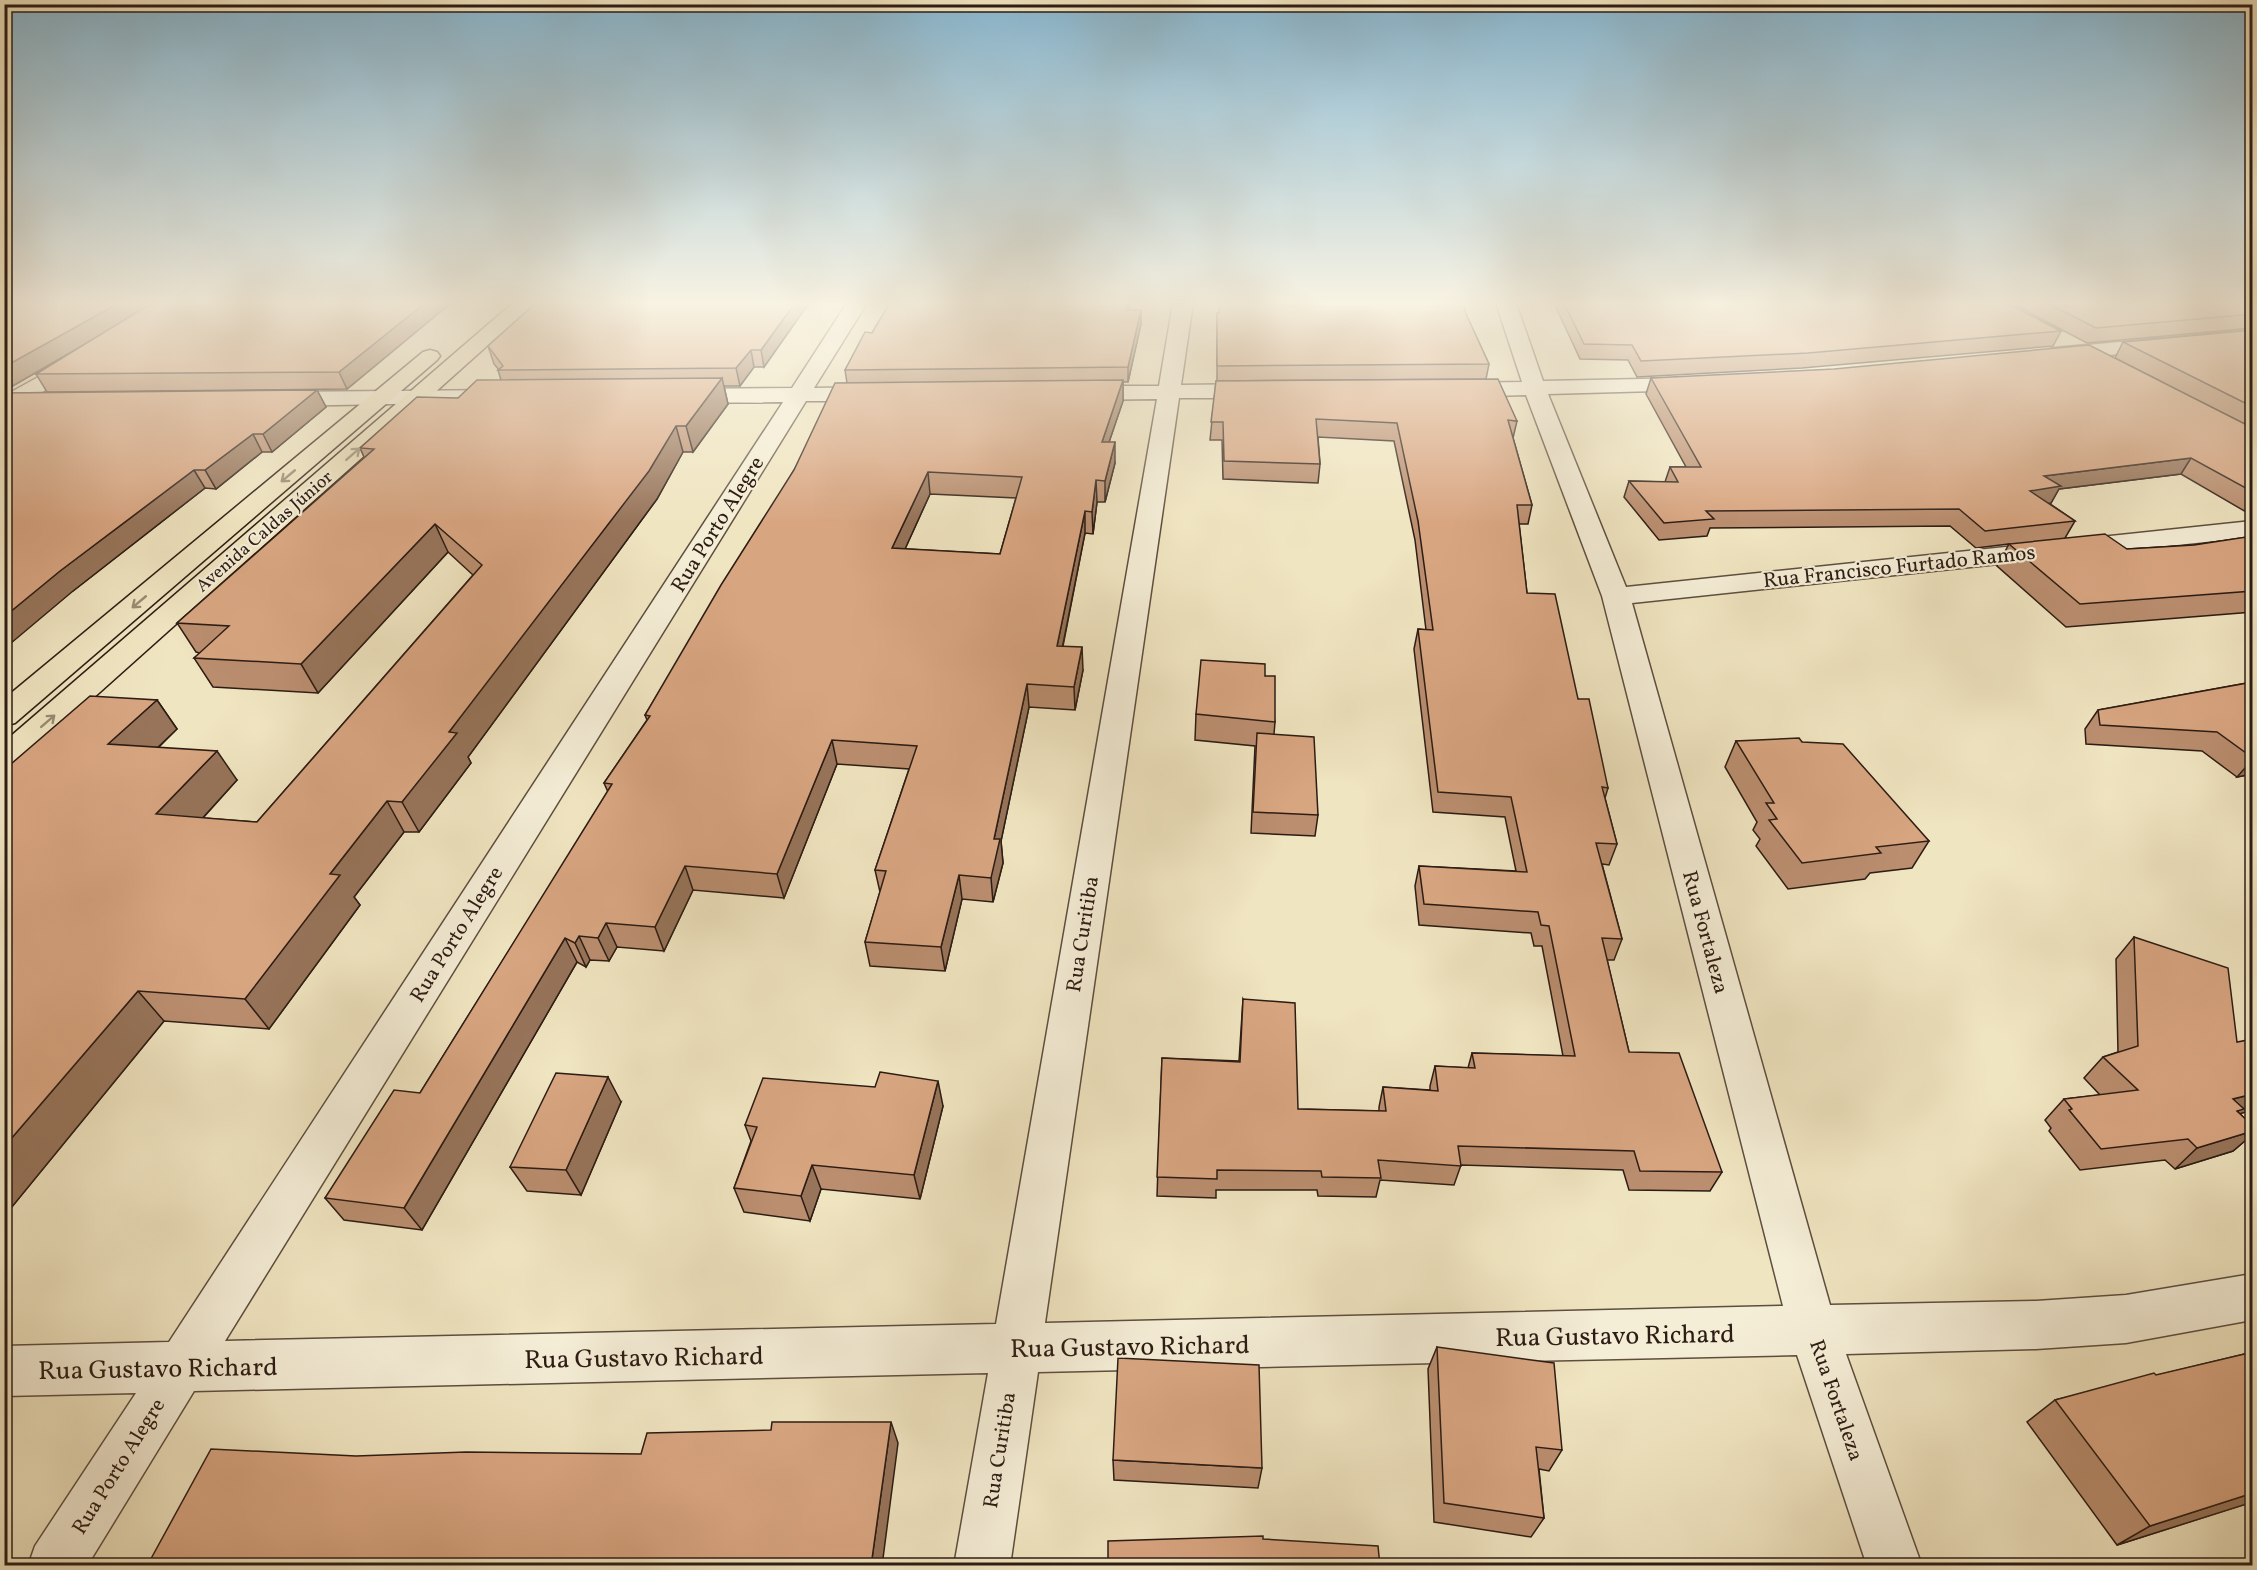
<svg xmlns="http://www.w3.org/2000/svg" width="2257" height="1570" font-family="Vollkorn,serif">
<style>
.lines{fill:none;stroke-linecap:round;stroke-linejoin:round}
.minor-casing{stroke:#5d4e3f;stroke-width:3}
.major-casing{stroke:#2c1c14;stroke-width:3}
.minor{fill:#f5eed7;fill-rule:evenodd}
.major{fill:#f0e5c1;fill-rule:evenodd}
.wall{fill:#ba8e6f;stroke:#2c1c14;stroke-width:1.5;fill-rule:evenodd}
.shaded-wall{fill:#97745a;stroke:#2c1c14;stroke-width:1.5}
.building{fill:#d8a581;stroke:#2c1c14;stroke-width:1.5;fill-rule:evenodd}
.oneway{stroke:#988b73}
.labels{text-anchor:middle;stroke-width:4.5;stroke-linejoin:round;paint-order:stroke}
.far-street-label{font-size:18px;fill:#2c1c14;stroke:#f5eed7}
.street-label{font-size:21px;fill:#2c1c14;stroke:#f5eed7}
.near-street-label{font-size:26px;fill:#2c1c14;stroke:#f5eed7}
</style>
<rect width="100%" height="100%" fill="#f0e5c1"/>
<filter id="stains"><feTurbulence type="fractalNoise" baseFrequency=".00333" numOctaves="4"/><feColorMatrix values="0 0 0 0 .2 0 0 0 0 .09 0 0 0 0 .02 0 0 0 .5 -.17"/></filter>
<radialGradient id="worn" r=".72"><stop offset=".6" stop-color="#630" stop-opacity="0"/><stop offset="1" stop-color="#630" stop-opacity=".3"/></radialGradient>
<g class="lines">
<defs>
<g id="minor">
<path d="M847 303H867L814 388 873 387 881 389 884 394 881 399 873 401H806L225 1341 996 1324 1157 399 1078 400 1070 398 1067 393 1070 388 1078 386H1159L1173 303H1193L1181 385 1260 384 1268 386 1271 391 1268 396 1260 398H1179L1045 1323 1783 1306 1602 596 1526 395 1459 397 1451 395 1448 390 1451 385 1459 383 1522 382 1496 303H1516L1543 381 1692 378 1700 379 1703 384 1700 389 1692 390 1548 394 1626 587 2252 521V537L1632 603 1830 1305 2036 1301 2126 1295 2252 1274V1320L2126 1343 2036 1349 1846 1354 1922 1566H1867L1797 1355 1038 1372 1010 1566H954L988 1373 194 1391 87 1566H28L35 1546 136 1393 4 1396V1346L169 1342 783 402 682 403 674 401 671 396 674 391 682 389 792 388Z"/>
<path d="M2252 330V342L2054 360 2047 358 2044 354 2047 350 2054 348Z"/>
<path d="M80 354 87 356 90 360 87 364 12 411 4 413V396Z"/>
<path d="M504 390 512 392 515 397 512 402 277 406 269 404 266 399 269 394 277 392Z"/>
</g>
<g id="major">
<path d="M513 303H535L15 768 4 771V742Z"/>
<path d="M430 350 437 352 440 356 437 360 15 723 4 726V699L423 352Z"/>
</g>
</defs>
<use href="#minor" class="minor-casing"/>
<use href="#major" class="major-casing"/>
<use href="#minor" class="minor"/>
<use href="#major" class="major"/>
</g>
<g class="wall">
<path d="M4 303H451L347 389 47 392 36 374 82 346 4 391Z"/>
<path d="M536 303H809L764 367H754L740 386H724L728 404 693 452H683L657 499 468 757 471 763 419 832H404L354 897 360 905 269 1029 164 1021 11 1208 4 1207V770L157 700 177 729 159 747 237 780 203 818 257 822 473 575 448 552 318 693 213 687 194 658 200 653 196 652 177 623 364 457 360 448 458 398 501 380 498 370H499L494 364 488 346Z"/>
<path d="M890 303H1130L1128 310H1141V324L1128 382H1123V401L1109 442 1115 463 1105 502H1097L1093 534 1085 533 1063 646 1083 670 1075 710 1029 707 1001 841 1003 863 993 902 962 899 945 971 870 966 865 942 880 892 875 870 909 769 837 764 784 898 693 890 664 951 617 947 609 961 590 960 586 967 577 962 422 1230 344 1220 325 1198 420 1093 608 792 604 783 647 720 645 715 847 383 845 370 872 333ZM930 494 1016 498 1000 554 905 549Z"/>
<path d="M1554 303H2006L2061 331 2053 346 1802 368 1637 377 1628 360 1580 359Z"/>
<path d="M2011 303H2253V328L2087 343Z"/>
<path d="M1217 313 1466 314 1489 364 1486 379 1217 381Z"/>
<path d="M2253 330V516L2181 474 2059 489 2051 503H2049L2075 521 2065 538 2127 549 2194 545 2253 536V612L2066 627 1997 566 2009 544 1976 548 1950 526 1710 528 1707 536 1659 540 1624 497 1629 481 1665 482 1670 467H1686L1646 394 1651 378 2164 383 2115 358 2123 342Z"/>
<path d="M1216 381 1517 421 1513 438 1532 505 1528 524H1519L1527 593 1578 699 1608 788 1605 798 1617 844 1609 865 1602 864 1622 939 1614 960H1607L1629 1052 1722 1172 1710 1191 1629 1190 1623 1170 1461 1165 1454 1185 1380 1180 1376 1197 1318 1196 1317 1190H1216V1198L1157 1196 1162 1058 1239 1061 1243 999 1298 1109 1379 1111V1107L1383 1087 1430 1090V1086L1435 1066 1468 1068 1472 1053 1563 1056 1542 946H1534L1531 933 1419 925 1415 886 1419 866 1516 871 1505 817 1433 812 1414 649 1418 629 1426 630 1415 540 1394 441 1318 437 1320 464 1318 483 1223 479 1222 440H1210Z"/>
<path d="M317 390 326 407 272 452H262L216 489 205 488 73 591 4 393Z"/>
<path d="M1265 676 1275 722 1274 734 1318 815 1315 836 1251 833 1255 746 1195 740 1196 714Z"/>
<path d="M2253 682V774L2237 777 2202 751 2086 744 2085 729 2098 710Z"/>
<path d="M1736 741 1802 742 1929 841 1912 868 1870 873 1865 879 1788 889 1756 846 1760 839 1753 830 1757 822 1725 767Z"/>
<path d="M2134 937 2239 1113 2253 1126V1134L2233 1151 2175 1169 2165 1160 2080 1170 2049 1131 2051 1128 2045 1120 2064 1099 2100 1095 2084 1078 2103 1057 2118 1052 2116 959Z"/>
<path d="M621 1102 581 1195 527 1191 510 1167Z"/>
<path d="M943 1106 920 1199 821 1189 810 1221 744 1212 734 1188 751 1141 745 1125Z"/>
<path d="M1437 1347 1562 1450 1549 1471 1539 1469 1544 1518 1531 1537 1434 1522 1428 1369Z"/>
<path d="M2253 1352V1503L2252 1502 2117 1545 2027 1422 2055 1400Z"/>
<path d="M1113 1460 1262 1468 1258 1488 1114 1480Z"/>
</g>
<g class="shaded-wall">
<path d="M119 303H156L4 391V367Z"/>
<path d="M425 303H451L347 389 339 372Z"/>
<path d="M795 303H809L764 367 761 350Z"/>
<path d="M1127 303H1130L1126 324V310Z"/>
<path d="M1141 310V324L1128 382V367Z"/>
<path d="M751 350 754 367 740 386 736 368Z"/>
<path d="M722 378 728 404 693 452 686 426Z"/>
<path d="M1123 380V401L1102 463V442Z"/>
<path d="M317 390 326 407 272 452 263 434Z"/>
<path d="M676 426 683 452 657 499 468 757 471 763 419 832 402 802 449 732Z"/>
<path d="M253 434 262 452 216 489 205 470Z"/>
<path d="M1115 442V463L1105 502V481Z"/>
<path d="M2191 458 2181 474 2059 489 2051 503 2021 508 2030 491 2044 476Z"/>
<path d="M194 470 205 488 73 591 4 649V617L60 571Z"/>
<path d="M928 472 930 494 895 571 892 548Z"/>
<path d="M1096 480 1097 502 1093 534 1092 512Z"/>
<path d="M1085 511V533L1058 669 1057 646Z"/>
<path d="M435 524 448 552 318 693 301 664Z"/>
<path d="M1082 647 1083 670 1075 710 1074 687Z"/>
<path d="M1027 684 1029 707 1001 841 1003 863 993 902 991 878 994 839Z"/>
<path d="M157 700 177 729 131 773 108 744Z"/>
<path d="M832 740 837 764 784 898 777 874Z"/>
<path d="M217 751 237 780 178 845 156 814Z"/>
<path d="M2253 759V774L2237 777Z"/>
<path d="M387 801 404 832 354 897 360 905 269 1029 245 999 330 874Z"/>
<path d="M685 866 693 890 664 951 655 927Z"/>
<path d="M959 875 962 899 945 971 941 947Z"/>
<path d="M606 923 617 947 609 961 598 938Z"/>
<path d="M579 936 590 960 586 967 575 943Z"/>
<path d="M565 938 577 962 422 1230 404 1208Z"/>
<path d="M138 991 164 1021 11 1208 4 1202V1147Z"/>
<path d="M608 1077 621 1102 581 1195 566 1170Z"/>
<path d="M938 1081 943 1106 920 1199 914 1175Z"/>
<path d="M2253 1094V1110L2239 1114 2233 1099Z"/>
<path d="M2253 1131V1134L2233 1151 2175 1169 2197 1148Z"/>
<path d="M812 1165 821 1189 810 1221 801 1196Z"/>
<path d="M891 1422 898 1443 882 1566H871Z"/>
<path d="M2253 1493V1502L2117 1545 2150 1526Z"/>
</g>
<g class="building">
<path d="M4 303H119L4 367Z"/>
<path d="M152 303H425L339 372 36 374Z"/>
<path d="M536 303H795L761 350H751L736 368 498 370 503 366 488 346Z"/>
<path d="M890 303H1127L1126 310H1141L1128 367 845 370 865 332 872 333Z"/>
<path d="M1220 303H1463L1466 314 1489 364 1217 366V313H1219Z"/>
<path d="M1564 303H2006L2061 331 1808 353 1641 361 1632 345 1584 344Z"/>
<path d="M2047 303H2253V314L2096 328Z"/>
<path d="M2253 330V407L2123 342Z"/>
<path d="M2089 345 2253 428V492L2191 458 2044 476 2061 486 2030 491 2075 521 1985 531 1959 509 1706 511 1714 519 1664 523 1629 481 1678 482 1670 467H1701L1651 378 1834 369Z"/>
<path d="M722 378 686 426H676L649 471 449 732 457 733 402 802 387 801 330 874 340 875 245 999 138 991 4 1147V770L90 696 157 700 108 744 217 751 156 814 257 822 482 565 435 524 301 664 194 658 229 626 177 623 374 449 360 448 417 397 458 398 477 380Z"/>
<path d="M1498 379 1517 421 1508 420 1532 505H1517L1527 593 1555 594 1578 699H1589L1608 788 1602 787 1617 844 1596 843 1622 939 1602 938 1629 1052 1679 1053 1722 1172 1640 1171 1634 1151 1458 1146 1461 1166 1378 1160 1381 1178 1322 1177 1321 1171 1217 1170V1179L1157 1177 1162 1058 1240 1062 1243 999 1295 1003 1298 1109 1386 1111 1383 1087 1438 1091 1435 1066 1475 1068 1472 1053 1575 1056 1549 926 1541 925 1538 912 1424 904 1419 866 1527 872 1511 797 1438 792 1418 629 1433 630 1418 521 1397 423 1316 419 1320 464 1224 461 1223 422H1211L1216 381Z"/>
<path d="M1123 380 1102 442H1115L1105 481 1096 480 1092 512 1085 511 1057 646 1082 647 1074 687 1027 684 994 839H1000L991 878 959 875 941 947 865 942 886 871 875 870 917 746 832 740 777 874 685 866 655 927 606 923 598 938 579 936 575 943 565 938 404 1208 325 1198 394 1090 420 1093 612 784 604 783 650 716 645 715 721 585 794 470 835 383ZM928 472 1022 477 1000 554 892 548Z"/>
<path d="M317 390 263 434H253L205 470H194L60 571 4 617V393Z"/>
<path d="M2105 534 2127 549 2194 545 2253 536V591L2080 604 2009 544Z"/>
<path d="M1201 660 1265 664V676H1275V722L1196 714Z"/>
<path d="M2253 682V758L2217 732 2100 725 2098 710Z"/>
<path d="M1257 733 1314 737 1318 815 1253 812Z"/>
<path d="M1799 738 1802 742 1843 744 1929 841 1876 847 1881 853 1802 863 1769 820 1777 819 1766 803H1774L1736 741Z"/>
<path d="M2134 937 2228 968 2237 1042 2253 1039V1094L2233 1099 2244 1109 2237 1111 2253 1126V1131L2197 1148 2188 1139 2101 1149 2069 1110 2072 1109 2064 1099 2138 1090 2103 1057 2138 1046Z"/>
<path d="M880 1072 938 1081 914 1175 812 1165 801 1196 734 1188 757 1127 745 1125 763 1078 875 1087Z"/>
<path d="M556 1073 608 1077 566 1170 510 1167Z"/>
<path d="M1437 1347 1554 1363 1562 1450 1536 1447 1544 1518 1444 1503Z"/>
<path d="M2253 1352V1493L2150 1526 2055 1400 2154 1373 2156 1375Z"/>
<path d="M1118 1358 1259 1365 1262 1468 1113 1460Z"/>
<path d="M772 1422H891L871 1566H147L211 1449 356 1456 466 1452 641 1454 647 1433 771 1430Z"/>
<path d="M1263 1536V1539L1378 1546 1380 1566H1108V1541Z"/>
</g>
<defs><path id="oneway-shaft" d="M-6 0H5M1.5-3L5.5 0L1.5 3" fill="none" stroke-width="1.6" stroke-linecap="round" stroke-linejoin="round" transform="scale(1.5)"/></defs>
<g class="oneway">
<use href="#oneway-shaft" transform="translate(353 454) rotate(-41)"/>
<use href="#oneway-shaft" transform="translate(288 476) rotate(140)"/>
<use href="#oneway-shaft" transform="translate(139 602) rotate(140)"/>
<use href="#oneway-shaft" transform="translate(48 721) rotate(-41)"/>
</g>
<linearGradient id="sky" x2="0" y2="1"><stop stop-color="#89b8d1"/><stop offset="0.58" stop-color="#f8f3e3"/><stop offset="1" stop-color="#f8f3e3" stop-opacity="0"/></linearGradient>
<rect width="2257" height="523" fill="url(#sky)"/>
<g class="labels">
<g class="far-street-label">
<text transform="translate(264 531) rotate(-41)" y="6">Avenida Caldas Júnior</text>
</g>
<g class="street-label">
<text transform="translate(717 524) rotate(-58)" y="7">Rua Porto Alegre</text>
<text transform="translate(1899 566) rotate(-6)" y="7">Rua Francisco Furtado Ramos</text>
<text transform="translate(1706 932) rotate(75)" y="7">Rua Fortaleza</text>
<text transform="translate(456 934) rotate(-58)" y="7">Rua Porto Alegre</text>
<text transform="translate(1082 934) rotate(-81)" y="7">Rua Curitiba</text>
<text transform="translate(1837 1400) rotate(71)" y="7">Rua Fortaleza</text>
<text transform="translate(999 1450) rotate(-81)" y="7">Rua Curitiba</text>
<text transform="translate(118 1466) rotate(-58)" y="7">Rua Porto Alegre</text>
</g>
<g class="near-street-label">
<text transform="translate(1615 1335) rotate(-1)" y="9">Rua Gustavo Richard</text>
<text transform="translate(1130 1346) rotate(-1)" y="9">Rua Gustavo Richard</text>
<text transform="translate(644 1357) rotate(-1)" y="9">Rua Gustavo Richard</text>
<text transform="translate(158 1368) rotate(-1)" y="9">Rua Gustavo Richard</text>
</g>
</g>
<rect width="2257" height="1570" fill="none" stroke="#f0e5c1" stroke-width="24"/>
<rect x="6" y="6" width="2245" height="1558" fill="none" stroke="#2c1c14" stroke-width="3"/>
<rect x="12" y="12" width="2233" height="1546" fill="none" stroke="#2c1c14" stroke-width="1.5"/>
<rect width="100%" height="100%" filter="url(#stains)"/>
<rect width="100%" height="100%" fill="url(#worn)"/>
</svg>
